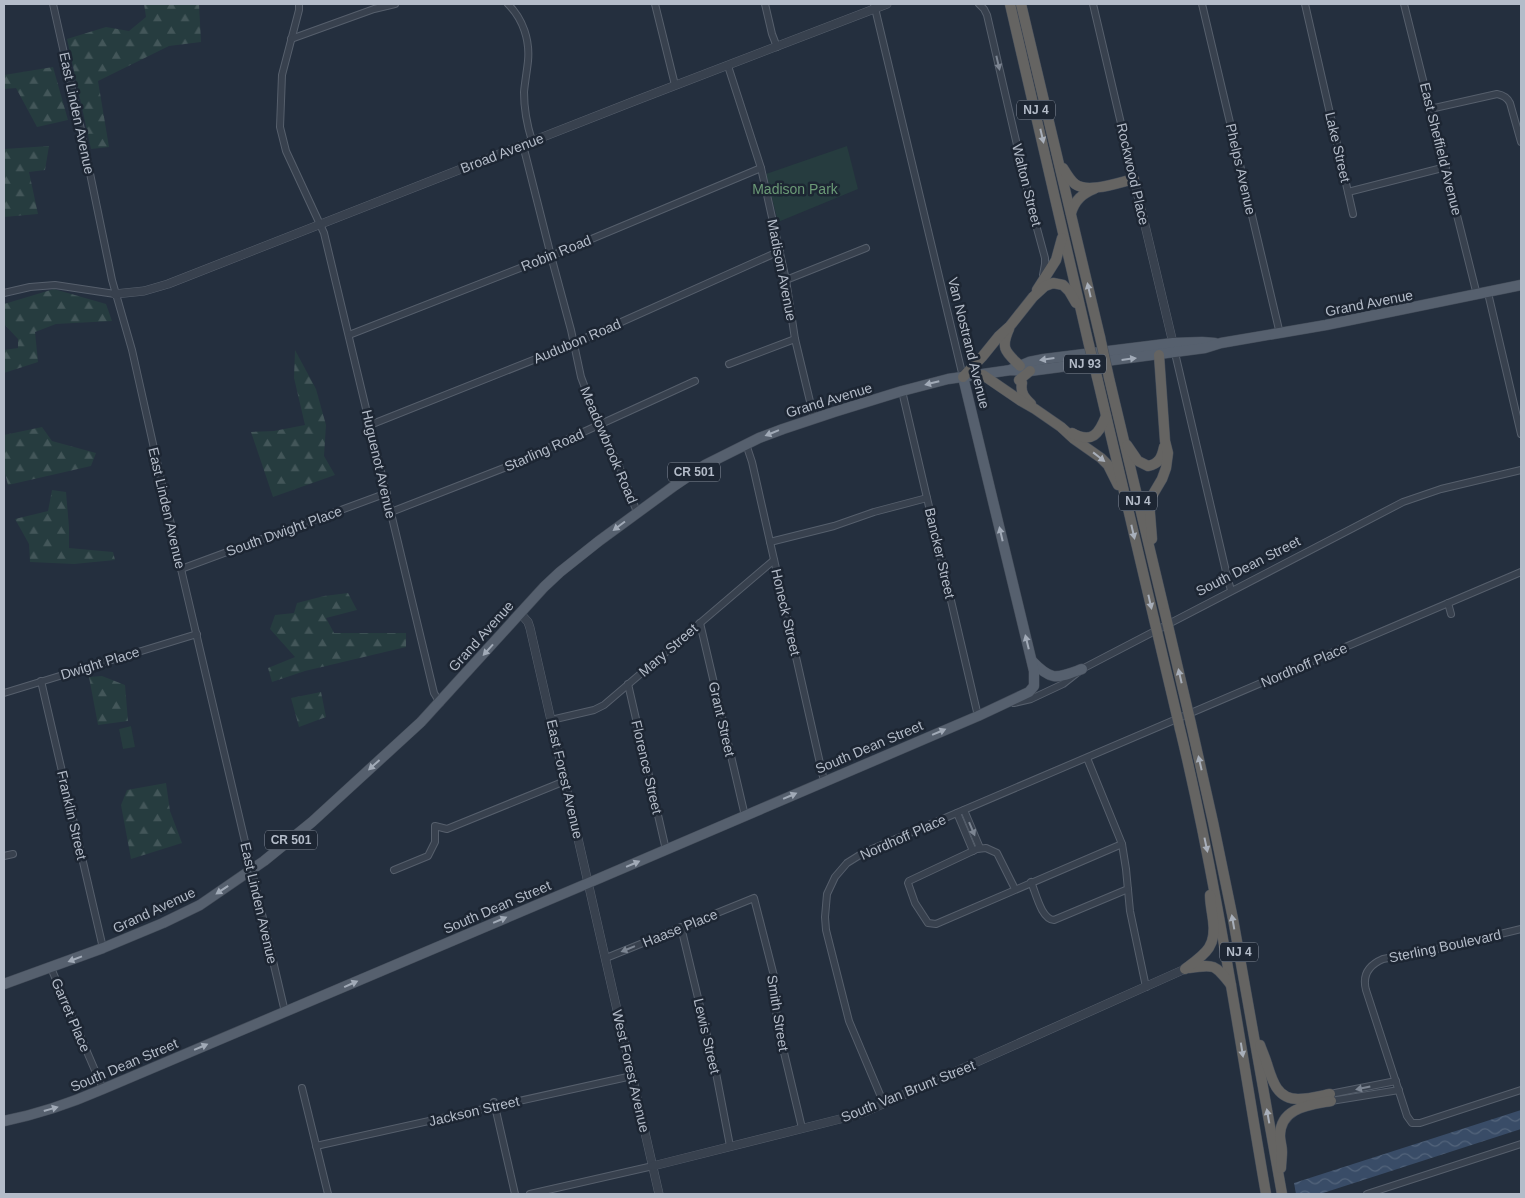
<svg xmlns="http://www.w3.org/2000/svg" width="1525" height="1198" font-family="Helvetica,sans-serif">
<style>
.forest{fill:url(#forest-firs)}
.park{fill:#263c3f}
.water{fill:url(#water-waves)}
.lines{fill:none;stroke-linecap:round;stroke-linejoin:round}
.minor-casing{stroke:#565f6c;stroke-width:8}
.tertiary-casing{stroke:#565f6c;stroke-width:9}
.primary-casing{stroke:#414a57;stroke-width:11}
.trunk-casing{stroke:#434c59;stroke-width:11}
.minor{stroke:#38414e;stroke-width:6}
.tertiary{stroke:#38414e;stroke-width:8}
.primary{stroke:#56606e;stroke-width:10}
.trunk{stroke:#656462;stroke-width:10}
.trunk-bridge-casing{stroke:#434c59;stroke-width:11;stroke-linecap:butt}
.trunk-bridge{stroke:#656462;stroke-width:10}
.oneway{fill:#7c8592}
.oneway2{fill:#a8afba}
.oneway3{fill:#a1aab7}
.labels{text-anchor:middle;stroke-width:5;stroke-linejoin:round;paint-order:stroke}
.shield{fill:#1d2633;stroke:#878f9c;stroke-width:1}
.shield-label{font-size:12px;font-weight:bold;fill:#b4bcc9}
.street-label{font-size:14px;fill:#b4bcc9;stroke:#1d2633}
.park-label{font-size:14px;fill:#6b9a76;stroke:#1d2633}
</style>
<defs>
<pattern id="forest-firs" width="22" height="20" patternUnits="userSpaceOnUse" patternTransform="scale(1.25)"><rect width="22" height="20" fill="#263c3f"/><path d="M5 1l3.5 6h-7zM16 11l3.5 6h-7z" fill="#435659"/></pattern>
<pattern id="water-waves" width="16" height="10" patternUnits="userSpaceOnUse" patternTransform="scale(1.25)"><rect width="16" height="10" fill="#394c67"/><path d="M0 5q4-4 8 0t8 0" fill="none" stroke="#53647b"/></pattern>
</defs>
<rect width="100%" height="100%" fill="#242f3e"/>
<g class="forest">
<path d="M144 4H199L201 42 169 46 98 81 109 147 91 149 67 39 106 27 129 31 146 17Z"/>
<path d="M53 67 68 120 37 127 16 88 4 89V75Z"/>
<path d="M49 146 45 170 29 172 38 214 4 217V149Z"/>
<path d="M54 289 106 304 112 321 56 324 35 332 38 362 4 373V350L18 348V339L4 324V304Z"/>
<path d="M295 350 316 389 326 425 324 456 335 475 273 497 251 432 274 431 305 425 294 378Z"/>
<path d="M42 427 52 441 96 453 91 466 8 485 4 470V435Z"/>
<path d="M52 490 66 492 69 527V548L113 552 115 560 74 564 30 562 29 544 15 519 48 511Z"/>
<path d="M348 593 357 610 326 618 334 633H406V647L305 671 272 682 268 668 295 657 270 629 275 615 294 613 297 603 324 596Z"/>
<path d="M102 676 125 685 128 721 98 725 89 677Z"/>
<path d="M321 692 326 717 299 727 291 698Z"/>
<path d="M166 783 170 811 182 843 131 859 121 805 127 790Z"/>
</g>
<g class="park">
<path d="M847 146 858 189 778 222 766 174Z"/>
<path d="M131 726 135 747 123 749 119 729Z"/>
</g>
<path class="water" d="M1521 1110V1129L1320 1194H1296L1294 1183Z"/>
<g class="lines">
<defs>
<g id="minor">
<path d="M53 4 79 120 112 280 132 350 181 569 285 1012"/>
<path d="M299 4V10L282 75 280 127 286 151 324 233 434 693 440 703"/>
<path d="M508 4C523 19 530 40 528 61 527 71 525 81 524 92 524 108 527 125 532 141"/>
<path d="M655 4 675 85"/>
<path d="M765 4 772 34 777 47"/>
<path d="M874 4 963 377"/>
<path d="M979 4 984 9 987 15 1032 210 1045 258V264L1043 275"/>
<path d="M1093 4 1134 179"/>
<path d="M1202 4 1280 334"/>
<path d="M1305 4 1353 214"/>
<path d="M1404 4 1477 295"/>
<path d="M291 39 374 9 395 4"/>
<path d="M728 66 761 168 786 280 795 339 814 418"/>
<path d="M1430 109 1497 94C1503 95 1507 97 1510 103L1521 142"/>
<path d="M523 145 551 256 571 330 581 377 599 425 619 466 637 512"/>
<path d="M1348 192 1446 167"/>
<path d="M786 280 866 248"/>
<path d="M4 293 30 287 55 285 115 294"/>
<path d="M1488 293 1521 434"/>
<path d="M349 335 551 256 761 168"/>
<path d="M1175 353 1228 580 1231 590"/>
<path d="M729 364 795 339"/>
<path d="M902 391 978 716"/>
<path d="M370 425 561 349 780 251"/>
<path d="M746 444 752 462 824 781"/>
<path d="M391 512 509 466 695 381"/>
<path d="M770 542 834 526 874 512 927 498"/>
<path d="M181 569 387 493"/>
<path d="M1448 603 1451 614"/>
<path d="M700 623 745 816"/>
<path d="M41 681 103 948"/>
<path d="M628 684 666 850"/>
<path d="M4 693 197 634"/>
<path d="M1014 703 1031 699 1063 684 1082 669 1105 657 1403 502 1441 489 1521 470"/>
<path d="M551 720 594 710 604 705 774 560"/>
<path d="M1087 758 1122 844 1126 869 1130 911 1146 987"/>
<path d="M964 810 980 848"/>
<path d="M957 813 973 851"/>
<path d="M4 856 13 854"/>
<path d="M394 870 428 856 435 842V826L447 829 565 781"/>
<path d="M1031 882C1036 893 1041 919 1054 920L1128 889"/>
<path d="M1015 889 997 853 986 848 977 849 909 881 908 883 915 903 928 923 936 924 1122 844"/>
<path d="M681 927 716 1073 730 1146"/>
<path d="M1521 929 1447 947 1383 959C1369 965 1362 975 1366 990L1407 1116 1412 1123H1420L1521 1090"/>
<path d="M606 958 754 898 774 976 777 1023 802 1128"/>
<path d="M51 968 103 1089"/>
<path d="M302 1088 328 1194"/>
<path d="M1330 1094 1396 1081"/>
<path d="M1331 1101 1399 1090"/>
<path d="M494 1102 515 1194"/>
<path d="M884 1104 849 1021 826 930 825 917 827 894 835 877 847 863 863 853 1521 572"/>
<path d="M316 1146 632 1076"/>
<path d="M530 1194 653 1166"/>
<path d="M1367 1194 1521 1144"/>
</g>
<g id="tertiary">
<path d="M1134 179 1173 343"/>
<path d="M115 294 144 291 168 284 632 102 887 4"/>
<path d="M520 613 528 622 530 628 659 1194"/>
<path d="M653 1166 848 1117 865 1112 1185 969"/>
</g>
<g id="primary">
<path d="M1012 369 1029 362 1044 359 1173 343 1202 342 1215 343"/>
<path d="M1032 661C1052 682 1057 678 1082 669"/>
<path d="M4 984 103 948 163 923 200 905 264 861 312 822 421 722 544 587 560 572 599 541 674 486 705 465 759 438 783 429 834 412 902 391 948 379 1011 370 1030 371 1205 348 1221 343 1326 325 1521 285"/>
<path d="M4 1121C39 1114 71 1103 103 1089L579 887 978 716 1029 692 1034 686V671L963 377"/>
</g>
<g id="trunk">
<path d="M1010 4 1089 345"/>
<path d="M1021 4 1100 337"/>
<path d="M1063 168C1066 173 1070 180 1075 184 1088 194 1120 182 1134 179"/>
<path d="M1071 213C1075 200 1082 194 1094 189"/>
<path d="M1037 290 1056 260 1062 238"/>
<path d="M1009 329C1000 349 1006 352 1020 366"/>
<path d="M1030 371 1019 380 1022 383C1020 393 1025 398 1031 404"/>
<path d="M983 375 1021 401 1035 409 1061 427 1074 439 1101 458 1108 465 1118 485"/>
<path d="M963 377 982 357 999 336 1010 326 1033 297 1045 286 1053 283 1063 285 1069 291 1076 303"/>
<path d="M1097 377 1154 619"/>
<path d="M1109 378 1165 613"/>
<path d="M1072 433C1092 444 1099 434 1106 416"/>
<path d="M1127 445 1138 461 1148 466C1159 464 1162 457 1164 447"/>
<path d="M1152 539 1149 501 1162 479 1166 468 1168 453 1165 441 1159 355"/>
<path d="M1191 724 1213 822 1233 919 1282 1194"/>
<path d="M1180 729C1217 882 1239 1038 1266 1194"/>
<path d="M1189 968C1214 964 1215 964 1231 985"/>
<path d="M1185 969C1205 954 1217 947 1213 920 1212 912 1210 903 1210 895"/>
<path d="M1260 1045C1262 1051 1265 1057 1267 1064 1272 1080 1277 1099 1298 1099 1309 1099 1320 1096 1330 1094"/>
<path d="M1281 1168C1281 1163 1282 1157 1282 1152 1282 1146 1280 1141 1280 1136 1280 1107 1310 1105 1331 1101"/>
</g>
</defs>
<use href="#minor" class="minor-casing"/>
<use href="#tertiary" class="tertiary-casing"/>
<use href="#primary" class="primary-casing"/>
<use href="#trunk" class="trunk-casing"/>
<use href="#minor" class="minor"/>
<use href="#tertiary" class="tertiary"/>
<use href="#primary" class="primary"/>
<use href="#trunk" class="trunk"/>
<defs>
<g id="trunk-bridge">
<path d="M1100 337 1109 378"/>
<path d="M1089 345 1097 377"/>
<path d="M1165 613 1191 724"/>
<path d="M1154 619 1180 729"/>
</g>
</defs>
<use href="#trunk-bridge" class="trunk-bridge-casing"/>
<use href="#trunk-bridge" class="trunk-bridge"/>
</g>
<defs><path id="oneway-solid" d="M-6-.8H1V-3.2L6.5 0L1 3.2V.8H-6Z" transform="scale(1.25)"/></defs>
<g class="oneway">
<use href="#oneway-solid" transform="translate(998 63) rotate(77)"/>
<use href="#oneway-solid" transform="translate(972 829) rotate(67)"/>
<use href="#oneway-solid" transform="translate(628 949) rotate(158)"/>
<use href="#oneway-solid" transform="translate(1363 1088) rotate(168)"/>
</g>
<g class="oneway2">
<use href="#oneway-solid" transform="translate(1042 136) rotate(77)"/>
<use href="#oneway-solid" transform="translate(1089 290) rotate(-103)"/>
<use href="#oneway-solid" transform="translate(1099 457) rotate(38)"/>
<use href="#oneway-solid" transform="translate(1133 532) rotate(77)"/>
<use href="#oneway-solid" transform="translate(1150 602) rotate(77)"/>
<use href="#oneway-solid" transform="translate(1180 676) rotate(-103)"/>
<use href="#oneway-solid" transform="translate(1200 763) rotate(-103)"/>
<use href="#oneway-solid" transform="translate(1206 845) rotate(78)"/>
<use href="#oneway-solid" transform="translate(1233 922) rotate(-100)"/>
<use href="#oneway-solid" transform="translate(1242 1050) rotate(81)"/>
<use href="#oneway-solid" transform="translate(1268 1116) rotate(-100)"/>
</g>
<g class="oneway3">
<use href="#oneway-solid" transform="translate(1047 359) rotate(172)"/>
<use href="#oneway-solid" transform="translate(1129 359) rotate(-7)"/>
<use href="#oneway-solid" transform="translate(932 383) rotate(166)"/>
<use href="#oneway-solid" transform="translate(772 433) rotate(158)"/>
<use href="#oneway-solid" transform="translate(619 526) rotate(143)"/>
<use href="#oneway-solid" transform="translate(1001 534) rotate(-103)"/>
<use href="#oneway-solid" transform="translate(1027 642) rotate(-104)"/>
<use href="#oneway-solid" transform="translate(488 650) rotate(132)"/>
<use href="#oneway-solid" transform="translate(939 732) rotate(-23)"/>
<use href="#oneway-solid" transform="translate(374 765) rotate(138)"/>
<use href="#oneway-solid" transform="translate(790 796) rotate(-23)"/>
<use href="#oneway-solid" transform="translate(633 864) rotate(-23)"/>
<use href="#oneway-solid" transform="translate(222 890) rotate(146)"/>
<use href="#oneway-solid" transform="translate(500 920) rotate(-23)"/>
<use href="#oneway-solid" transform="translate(75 959) rotate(159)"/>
<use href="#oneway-solid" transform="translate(351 984) rotate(-24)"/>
<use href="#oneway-solid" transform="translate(201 1047) rotate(-23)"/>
<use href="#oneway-solid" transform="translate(51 1109) rotate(-16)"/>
</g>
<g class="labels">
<g class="shield">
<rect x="1017" y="100.5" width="38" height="19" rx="4"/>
<rect x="1064" y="354.5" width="42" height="19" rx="4"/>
<rect x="668" y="462.5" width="52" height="19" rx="4"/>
<rect x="1119" y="491.5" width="38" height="19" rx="4"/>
<rect x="265" y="830.5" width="52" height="19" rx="4"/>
<rect x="1220" y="942.5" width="38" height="19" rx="4"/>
</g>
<g class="shield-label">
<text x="1036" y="114">NJ 4</text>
<text x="1085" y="368">NJ 93</text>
<text x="694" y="476">CR 501</text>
<text x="1138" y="505">NJ 4</text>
<text x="291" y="844">CR 501</text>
<text x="1239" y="956">NJ 4</text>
</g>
<g class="street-label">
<text transform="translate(77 113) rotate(78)" y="5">East Linden Avenue</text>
<text transform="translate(1338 147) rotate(77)" y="5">Lake Street</text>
<text transform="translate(1441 149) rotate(76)" y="5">East Sheffield Avenue</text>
<text transform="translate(502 153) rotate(-21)" y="5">Broad Avenue</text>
<text transform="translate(1241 169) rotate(77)" y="5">Phelps Avenue</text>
<text transform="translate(1133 174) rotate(77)" y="5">Rockwood Place</text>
<text transform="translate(1027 185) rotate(76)" y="5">Walton Street</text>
<text transform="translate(556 253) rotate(-22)" y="5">Robin Road</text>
<text transform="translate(782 270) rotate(79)" y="5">Madison Avenue</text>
<text transform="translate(1369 303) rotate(-11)" y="5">Grand Avenue</text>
<text transform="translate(577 341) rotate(-23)" y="5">Audubon Road</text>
<text transform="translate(969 343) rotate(76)" y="5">Van Nostrand Avenue</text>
<text transform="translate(829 400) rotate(-17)" y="5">Grand Avenue</text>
<text transform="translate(609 445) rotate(67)" y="5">Meadowbrook Road</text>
<text transform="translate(544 450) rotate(-24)" y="5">Starling Road</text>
<text transform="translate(379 464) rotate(77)" y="5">Huguenot Avenue</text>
<text transform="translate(167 508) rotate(77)" y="5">East Linden Avenue</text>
<text transform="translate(284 531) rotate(-20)" y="5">South Dwight Place</text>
<text transform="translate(940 553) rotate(77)" y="5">Bancker Street</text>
<text transform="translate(1248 566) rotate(-27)" y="5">South Dean Street</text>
<text transform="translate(786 612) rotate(77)" y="5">Honeck Street</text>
<text transform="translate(481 636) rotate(-48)" y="5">Grand Avenue</text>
<text transform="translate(668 650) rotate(-41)" y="5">Mary Street</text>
<text transform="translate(100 663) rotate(-17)" y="5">Dwight Place</text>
<text transform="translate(1304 665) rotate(-23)" y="5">Nordhoff Place</text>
<text transform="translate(722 719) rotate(77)" y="5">Grant Street</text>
<text transform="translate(869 747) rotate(-23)" y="5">South Dean Street</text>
<text transform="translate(647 767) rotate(77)" y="5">Florence Street</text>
<text transform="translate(565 779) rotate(77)" y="5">East Forest Avenue</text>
<text transform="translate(72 815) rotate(77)" y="5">Franklin Street</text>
<text transform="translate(903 837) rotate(-24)" y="5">Nordhoff Place</text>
<text transform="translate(259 903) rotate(77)" y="5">East Linden Avenue</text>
<text transform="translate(497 907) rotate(-23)" y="5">South Dean Street</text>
<text transform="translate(154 910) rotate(-25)" y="5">Grand Avenue</text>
<text transform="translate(680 928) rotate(-22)" y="5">Haase Place</text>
<text transform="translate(1445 946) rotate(-12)" y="5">Sterling Boulevard</text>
<text transform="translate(778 1013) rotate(81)" y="5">Smith Street</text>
<text transform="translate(71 1015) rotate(67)" y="5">Garret Place</text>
<text transform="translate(707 1036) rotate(77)" y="5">Lewis Street</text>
<text transform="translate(124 1065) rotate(-23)" y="5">South Dean Street</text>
<text transform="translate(631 1071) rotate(77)" y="5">West Forest Avenue</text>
<text transform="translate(908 1091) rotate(-22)" y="5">South Van Brunt Street</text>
<text transform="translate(474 1111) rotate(-13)" y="5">Jackson Street</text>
</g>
<g class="park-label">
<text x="795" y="194">Madison Park</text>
</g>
</g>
<rect width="1525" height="1198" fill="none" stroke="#b4bcc9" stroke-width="10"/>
</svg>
